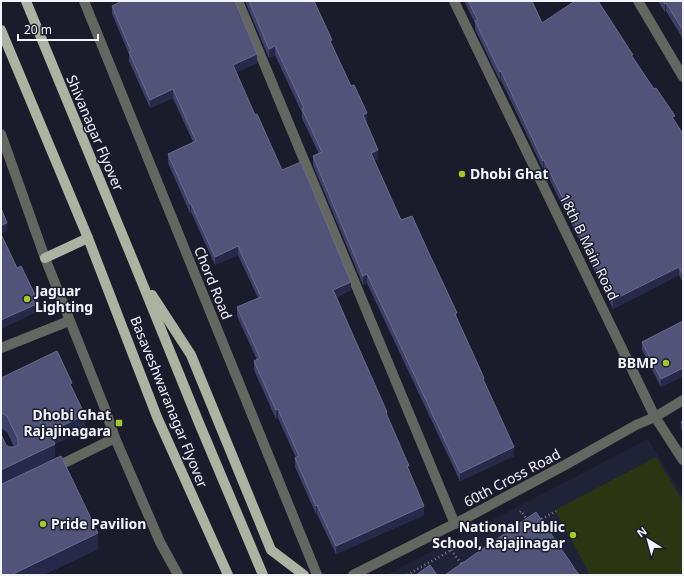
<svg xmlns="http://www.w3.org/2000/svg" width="684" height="576" font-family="'Noto Sans',sans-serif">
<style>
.built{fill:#202238}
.green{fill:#2b3511}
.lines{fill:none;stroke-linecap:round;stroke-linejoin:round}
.path{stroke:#7b7d8a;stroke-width:2.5;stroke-dasharray:1 3;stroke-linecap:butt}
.minor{stroke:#64675f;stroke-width:10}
.major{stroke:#acb3a1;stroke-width:10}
.wall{fill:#3e4069}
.shaded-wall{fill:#27294a}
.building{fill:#515379;stroke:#6a6c8e}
.poi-dot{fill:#a3c927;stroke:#1a1c2c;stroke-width:1.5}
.labels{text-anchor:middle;stroke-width:3;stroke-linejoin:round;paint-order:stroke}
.street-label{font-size:14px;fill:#f2f4fd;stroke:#1a1c2c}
.poi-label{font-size:14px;font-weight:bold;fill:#f2f4fd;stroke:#1a1c2c;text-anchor:start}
</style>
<rect width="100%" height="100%" fill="#1a1c2c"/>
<path class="built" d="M648 439 683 495V575H386Z"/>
<path class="green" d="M656 457 683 501V575H590L555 510Z"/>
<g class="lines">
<g class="path">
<path d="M520 512 521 511 528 521"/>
<path d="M538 521 556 511"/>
<path d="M451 550 463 566"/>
<path d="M407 575 469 540"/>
</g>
<g class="minor">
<path d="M84 1 317 575"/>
<path d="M238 1 455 524"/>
<path d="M454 1 655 417 683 460"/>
<path d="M638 1 683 77"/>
<path d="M1 134 45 258 105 409 115 438 160 542 178 575"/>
<path d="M1 348 69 321"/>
<path d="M52 469 115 438"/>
<path d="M353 575 466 518 565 465 636 425 655 417 683 400"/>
</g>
<g class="major">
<path d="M26 1 139 275 199 423 263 575"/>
<path d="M1 30 88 238 157 417 228 575"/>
<path d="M45 258 88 238"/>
<path d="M152 295 191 355 271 550 304 575"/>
</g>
</g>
<g class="wall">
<path d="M245 1H314L332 46 367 122 366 123 378 159 374 161 401 220 427 251 484 382 514 456 460 481 367 283 363 285 313 165V156L319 154 302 118V113L275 55 269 58Z"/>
<path d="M464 1H532L542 23 633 57 683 134V283L679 275 613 309 544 168 543 169 501 80 500 81 475 29V23Z"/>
<path d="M658 1H683V39L666 11 665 12Z"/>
<path d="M112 6 257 63 236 72 255 115 282 170 351 290 337 297 387 417 409 471 424 515 336 554 317 514H316L295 467V458H296L278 418 276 419 254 370V361L257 360 237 316V307L258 298 238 255 215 265 191 212 190 213 168 163V154L193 142 173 98 150 108 129 61V54L112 14Z"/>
<path d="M683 321V376L661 387 642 350V342Z"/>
<path d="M1 378 72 388 85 430 55 444V459L98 549 43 575H1L6 445 9 447H14L7 432 2 429H1Z"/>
<path d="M683 420V433L681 429V422Z"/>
</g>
<g class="shaded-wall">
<path d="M666 3V11L665 12V4Z"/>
<path d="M275 46V55L269 58V49Z"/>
<path d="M257 54V63L233 74V65Z"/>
<path d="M501 71V80L500 81V72Z"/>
<path d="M173 89V98L150 108V100Z"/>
<path d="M367 113V122L363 124V115Z"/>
<path d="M378 150V159L371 162V153Z"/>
<path d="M544 160V168L543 169V161Z"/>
<path d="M190 204H191V212L190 213Z"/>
<path d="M7 223V231L1 233V225Z"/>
<path d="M238 246V255L215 265V257Z"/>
<path d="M679 267V275L613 309V300Z"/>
<path d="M367 274V283L363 285V276Z"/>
<path d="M351 282V290L333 298V290Z"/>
<path d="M39 303V311L1 329V320Z"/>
<path d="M683 368V376L661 387V379Z"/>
<path d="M278 409V418L276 419V410Z"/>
<rect x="1" y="413" width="1" height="16"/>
<path d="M85 415V430L55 444V460L1 486V470L49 432Z"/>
<path d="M514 447V456L460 481V473Z"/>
<path d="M317 505V514H316V506Z"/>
<path d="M424 506V515L336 554V546Z"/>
<path d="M98 533V549L43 575H11Z"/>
</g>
<g class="building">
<path d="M122 1H235L257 54 233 65 255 115 257 114 282 170 301 162 351 282 333 290 387 412 386 413 409 466H407L424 506 336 546 317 505 316 506 295 458 299 456 278 409 276 410 254 361 260 358 237 307 261 297 238 246 215 257 191 204H190L168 154 196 141 173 89 150 100 129 52 131 51 112 6Z"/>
<path d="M249 1H314L332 40 330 41 351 86 354 85 367 113 363 115 378 150 371 153 401 220 412 216 427 249 457 313 455 314 484 378 483 379 514 447 460 473 367 274 363 276 313 156 322 152 302 109 304 108 275 46 269 49Z"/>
<path d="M468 1H532L542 23 575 1H598L633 55H631L654 89 656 88 675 116 672 117 683 134V275L679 267 613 300 544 160 543 161 501 71 500 72 475 21 478 20Z"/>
<path d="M663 1H683V30L666 3 665 4Z"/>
<path d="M1 208 7 223 1 225Z"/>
<path d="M1 234 17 268 21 266 39 303 1 320Z"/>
<path d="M683 321V368L661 379 642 342Z"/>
<path d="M57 351 72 383 70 384 85 415 49 432 55 444 1 470V434L6 445 9 447H15L18 445V439L7 416 2 413H1V378Z"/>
<path d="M683 420V425L681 422Z"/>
<path d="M61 456 98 533 11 575H1V484L4 483Z"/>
<path d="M536 512 579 575H445Z"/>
<path d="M430 565 437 575H416Z"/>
</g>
<g class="poi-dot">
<circle cx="462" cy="174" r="4"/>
<circle cx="27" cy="299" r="4"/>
<circle cx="666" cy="363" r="4"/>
<rect x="115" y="419" width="8" height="8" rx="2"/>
<circle cx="43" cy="524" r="4"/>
<circle cx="573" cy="535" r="4"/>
</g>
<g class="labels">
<g class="street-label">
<text transform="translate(95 133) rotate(67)" y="5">Shivanagar Flyover</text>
<text transform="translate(589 247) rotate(64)" y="5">18th B Main Road</text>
<text transform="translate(213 283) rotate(68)" y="5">Chord Road</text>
<text transform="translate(169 402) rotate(68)" y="5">Basaveshwaranagar Flyover</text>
<text transform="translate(512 478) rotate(-28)" y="5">60th Cross Road</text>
</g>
<g class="poi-label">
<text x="470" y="179">Dhobi Ghat</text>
<text x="35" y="296">Jaguar<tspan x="35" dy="16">Lighting</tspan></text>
<text x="658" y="368" text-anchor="end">BBMP</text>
<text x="111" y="420" text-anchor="end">Dhobi Ghat<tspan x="111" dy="16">Rajajinagara</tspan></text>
<text x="51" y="529">Pride Pavilion</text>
<text x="565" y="532" text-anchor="end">National Public<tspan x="565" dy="16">School, Rajajinagar</tspan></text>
</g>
</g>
<rect width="684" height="576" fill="none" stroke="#f2f4fd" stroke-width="4"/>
<g transform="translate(648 540) rotate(323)" stroke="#1a1c2c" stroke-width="3" paint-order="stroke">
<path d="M0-3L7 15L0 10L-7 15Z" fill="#f2f4fd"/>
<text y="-6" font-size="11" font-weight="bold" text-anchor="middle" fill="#f2f4fd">N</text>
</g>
<path d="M18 34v6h80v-6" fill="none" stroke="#f2f4fd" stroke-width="2"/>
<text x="24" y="34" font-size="12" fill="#f2f4fd" stroke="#1a1c2c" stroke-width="3" paint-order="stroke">20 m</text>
</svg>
